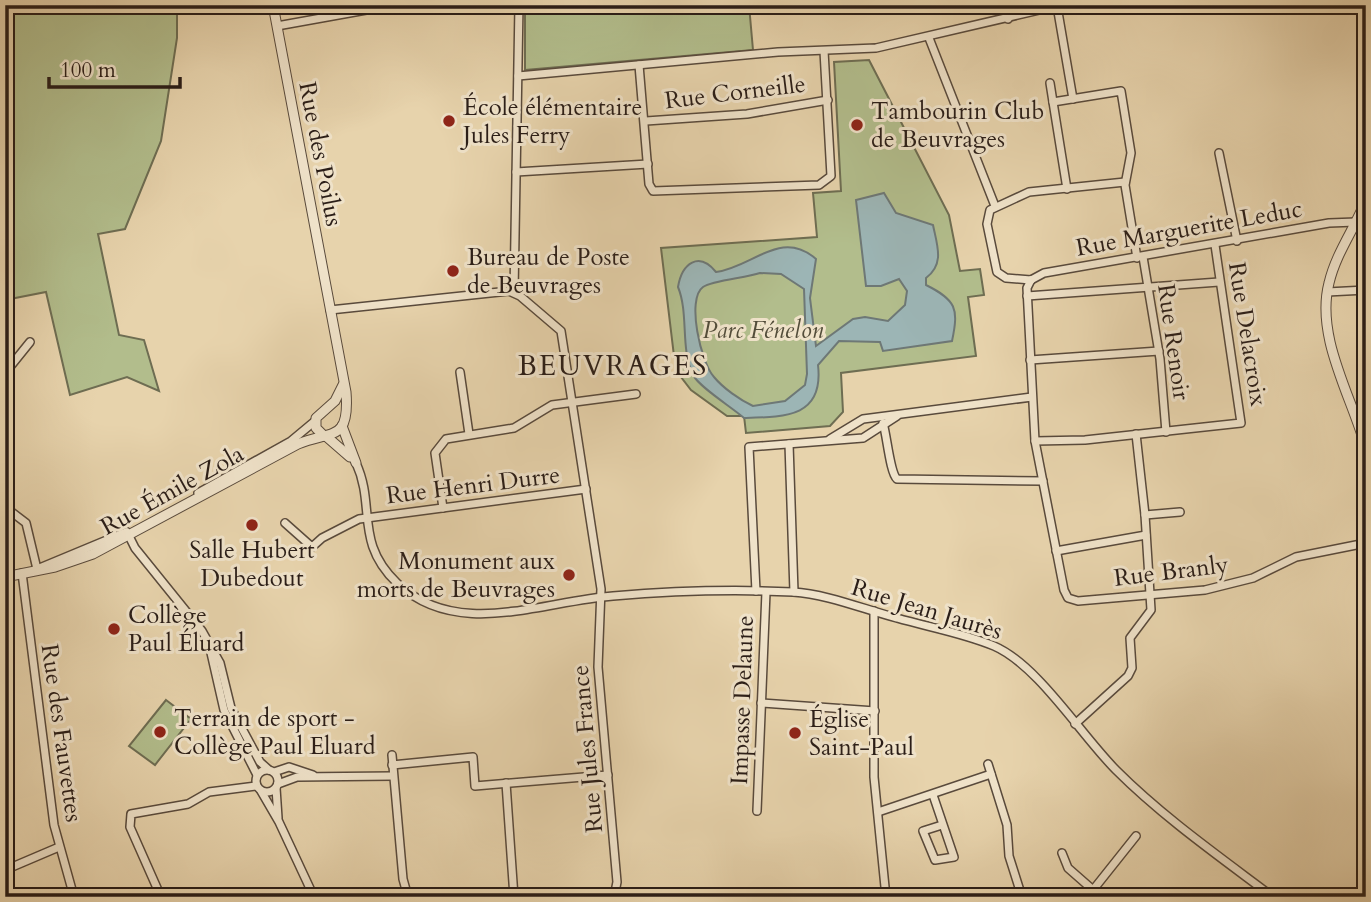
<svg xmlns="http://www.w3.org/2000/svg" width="1371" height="902" font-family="Cardo,serif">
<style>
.green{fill:#b2bd8c;stroke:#6e6d52;stroke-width:2}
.water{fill:#9cb5b5;stroke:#6e7876;stroke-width:2;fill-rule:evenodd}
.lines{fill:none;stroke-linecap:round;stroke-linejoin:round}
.minor-casing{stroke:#594a3c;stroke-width:10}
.tertiary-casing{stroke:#594a3c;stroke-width:11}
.minor{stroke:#efe2c9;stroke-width:7}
.tertiary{stroke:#efe2c9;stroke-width:9}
.poi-dot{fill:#8f2418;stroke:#efe2c9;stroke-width:2.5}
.labels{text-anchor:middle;stroke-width:6;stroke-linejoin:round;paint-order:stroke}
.street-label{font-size:24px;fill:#2a1d17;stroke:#efe2c9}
.poi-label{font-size:24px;fill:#2a1d17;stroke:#efe2c9;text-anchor:start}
.park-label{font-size:24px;font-style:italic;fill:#534d3a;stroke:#efe2c9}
.quarter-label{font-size:28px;letter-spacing:2px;fill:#2a1d17;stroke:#efe2c9}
</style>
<rect width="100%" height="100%" fill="#e7d3ac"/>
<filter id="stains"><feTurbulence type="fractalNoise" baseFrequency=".00286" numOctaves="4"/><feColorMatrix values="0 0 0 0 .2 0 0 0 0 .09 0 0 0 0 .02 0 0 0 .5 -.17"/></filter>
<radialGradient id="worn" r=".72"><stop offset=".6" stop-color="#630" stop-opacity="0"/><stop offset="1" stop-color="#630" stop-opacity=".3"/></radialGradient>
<g class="green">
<path d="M5 5H177V38L161 141 125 229 98 234 119 335 144 340 159 391 127 377 70 395 46 292 5 300Z"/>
<path d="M525 5H749L753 50 525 70Z"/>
<path d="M869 60 949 215 960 271 980 269 984 295 968 297 976 356 841 373 843 412 830 426 746 433 744 416H727L691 390 681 377 674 356 661 248 817 237 813 193 841 191 834 62Z"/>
<path d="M166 700 191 719 155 765 129 746Z"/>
</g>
<path class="water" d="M884 193 896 213 933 225C937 245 945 264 926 278V285C956 300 959 308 952 341L883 351 880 342 839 341 818 365C824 417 786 417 744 418 733 408 699 387 693 375 680 348 689 314 678 287 682 263 699 251 716 272 753 267 781 228 816 259L810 298 816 346 853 319 865 317 888 321 905 305 907 291 899 279 881 286H866L856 200ZM760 273 781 274 804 289 807 374 805 385 785 401 753 406C740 400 723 388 714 377 701 363 686 299 703 287 713 280 746 278 760 273Z"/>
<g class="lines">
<defs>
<g id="minor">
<path d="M1005 5 1008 19"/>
<path d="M1057 6 1073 99"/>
<path d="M277 26 394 5"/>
<path d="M929 38 995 206"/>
<path d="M639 65 649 184 653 191 819 185 831 176 824 51"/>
<path d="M518 76 778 52 876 48 1061 5"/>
<path d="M1050 83 1053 102"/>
<path d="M646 121 747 114 828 100"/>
<path d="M1219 153 1237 241"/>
<path d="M516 172 648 164"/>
<path d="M1067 189 1053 102 1121 91 1131 153 1125 185 1137 258"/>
<path d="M1143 257 1160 359 1166 432"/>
<path d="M1031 280 1027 288 1035 441 1064 590 1068 598 1078 601 1205 590 1253 578 1296 557 1366 543"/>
<path d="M1031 280 1044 273 1329 223 1356 222"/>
<path d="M1031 280 1006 278 997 272 987 224 990 210 1029 192 1125 182"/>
<path d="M514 292 519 5"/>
<path d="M1327 292 1366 290"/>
<path d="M1027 296 1219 282"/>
<path d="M330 310 509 291 520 296 561 331 601 589 598 667 617 882 614 897"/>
<path d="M1030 360 1159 351"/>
<path d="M460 372 469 434"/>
<path d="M5 373 30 342"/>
<path d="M883 423C887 436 890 473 897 479L1043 481"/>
<path d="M1136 434 1145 515 1180 512"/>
<path d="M830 439 863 419 1032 397"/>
<path d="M1035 441 1085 440 1241 423 1215 245"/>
<path d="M789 444 794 592"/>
<path d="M356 463C376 506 354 542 397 583 457 640 542 601 613 596 672 591 733 589 793 592 827 594 863 609 897 618 928 627 963 633 994 646 1038 665 1081 735 1116 770 1163 817 1220 857 1273 897"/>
<path d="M198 493 291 441 315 421"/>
<path d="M5 507 26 523 37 569 126 532"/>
<path d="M443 508 435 453 446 439 514 428 552 405 636 394"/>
<path d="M285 523 312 547 322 538 359 519 586 489"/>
<path d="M127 532 135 548 202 631 220 663 231 708 260 762 269 770"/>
<path d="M1056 551 1146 535"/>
<path d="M22 573 54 825 74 897"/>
<path d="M756 591 749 447 863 438 897 416"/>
<path d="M874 611V777L886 897"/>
<path d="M211 653 224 710 257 775"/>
<path d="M761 703 875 711"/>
<path d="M1075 724 1128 676 1132 668 1130 638 1151 610 1145 515"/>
<path d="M392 755 403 879 408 897"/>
<path d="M988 764 1007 825 1009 856 1022 897"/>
<path d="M392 765 473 757 475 786 608 775"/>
<circle cx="267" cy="781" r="11"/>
<path d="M274 772 289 767 313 775"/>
<path d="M506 783 514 897"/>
<path d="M278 784 297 777 393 776"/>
<path d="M276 788 278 818"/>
<path d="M261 791 279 822 314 897"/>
<path d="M933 795 954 857 935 860 923 831 942 825"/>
<path d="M757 811 766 592"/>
<path d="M878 812 991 774"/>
<path d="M1062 853 1068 868 1101 897"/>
<path d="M5 870 59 847"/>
<path d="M161 897 130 827 131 814 188 804 209 792 256 786"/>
<path d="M1093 897V890L1136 836"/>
</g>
<g id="tertiary">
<path d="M1364 5 1366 18"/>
<path d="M1366 200C1355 228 1336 253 1329 283 1315 337 1352 397 1366 448"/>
<path d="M342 426 356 463"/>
<path d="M324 436 316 428V418L335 401 343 385"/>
<path d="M327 437 350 457"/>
<path d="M5 577 55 567 93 554 298 444C331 430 350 443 346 392L273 5"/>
</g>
</defs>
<use href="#minor" class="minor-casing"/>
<use href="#tertiary" class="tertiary-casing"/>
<use href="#minor" class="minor"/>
<use href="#tertiary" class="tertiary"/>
</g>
<g class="poi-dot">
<circle cx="449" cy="121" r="7"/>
<circle cx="857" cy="125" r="7"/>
<circle cx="453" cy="271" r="7"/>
<circle cx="252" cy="525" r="7"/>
<circle cx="569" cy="575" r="7"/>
<circle cx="114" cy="629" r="7"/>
<circle cx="160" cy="732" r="7"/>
<circle cx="795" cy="733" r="7"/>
</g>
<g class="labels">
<g class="street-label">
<text transform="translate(735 92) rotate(-7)" y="8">Rue Corneille</text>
<text transform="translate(321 154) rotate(79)" y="8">Rue des Poilus</text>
<text transform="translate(1189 228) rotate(-10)" y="8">Rue Marguerite Leduc</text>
<text transform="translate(1248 334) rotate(81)" y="8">Rue Delacroix</text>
<text transform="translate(1174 342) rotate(82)" y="8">Rue Renoir</text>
<text transform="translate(473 485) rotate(-7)" y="8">Rue Henri Durre</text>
<text transform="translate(172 490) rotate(-29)" y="8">Rue Émile Zola</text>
<text transform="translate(1171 571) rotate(-7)" y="8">Rue Branly</text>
<text transform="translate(927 609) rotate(17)" y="8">Rue Jean Jaurès</text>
<text transform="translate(742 700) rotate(-88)" y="8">Impasse Delaune</text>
<text transform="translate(62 733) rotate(82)" y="8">Rue des Fauvettes</text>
<text transform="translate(587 749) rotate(-95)" y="8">Rue Jules France</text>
</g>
<g class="poi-label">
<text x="463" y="115">École élémentaire<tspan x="463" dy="28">Jules Ferry</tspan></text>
<text x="871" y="119">Tambourin Club<tspan x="871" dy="28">de Beuvrages</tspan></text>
<text x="467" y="265">Bureau de Poste<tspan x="467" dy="28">de Beuvrages</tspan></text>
<text x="252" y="558" text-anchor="middle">Salle Hubert<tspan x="252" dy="28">Dubedout</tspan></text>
<text x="555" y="569" text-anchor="end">Monument aux<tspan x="555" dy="28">morts de Beuvrages</tspan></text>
<text x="128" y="623">Collège<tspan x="128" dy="28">Paul Éluard</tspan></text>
<text x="174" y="726">Terrain de sport -<tspan x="174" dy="28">Collège Paul Eluard</tspan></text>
<text x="809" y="727">Église<tspan x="809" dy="28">Saint-Paul</tspan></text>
</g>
<g class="park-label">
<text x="763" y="338">Parc Fénelon</text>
</g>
<g class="quarter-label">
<text x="613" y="375">BEUVRAGES</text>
</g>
</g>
<rect width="1371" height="902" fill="none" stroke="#e7d3ac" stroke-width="28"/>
<rect x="7" y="7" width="1357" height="888" fill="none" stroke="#2a1d17" stroke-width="3.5"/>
<rect x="14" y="14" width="1343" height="874" fill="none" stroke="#2a1d17" stroke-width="2"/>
<path d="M49 77v10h131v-10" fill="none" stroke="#2a1d17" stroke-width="3.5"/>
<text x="60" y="77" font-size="21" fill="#2a1d17" stroke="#efe2c9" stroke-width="5" paint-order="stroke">100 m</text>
<rect width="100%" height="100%" filter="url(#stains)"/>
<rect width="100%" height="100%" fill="url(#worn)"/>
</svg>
